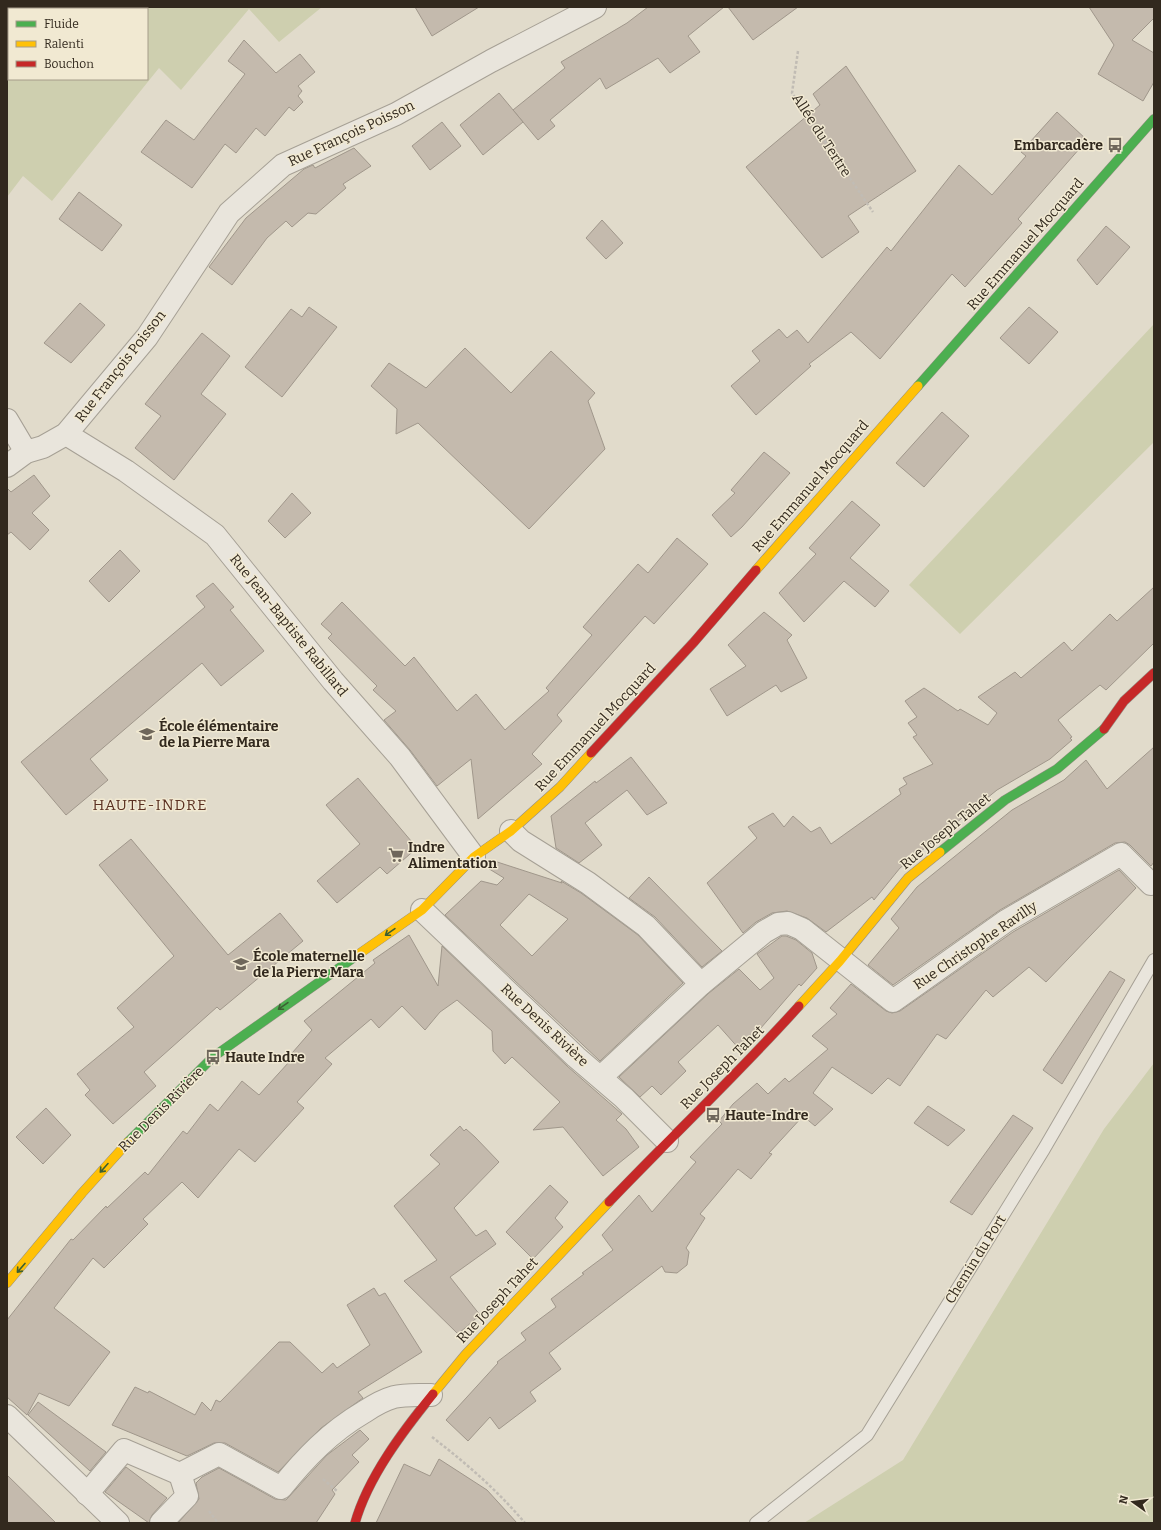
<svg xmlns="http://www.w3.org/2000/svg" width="1161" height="1530" font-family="Bitter,serif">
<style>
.green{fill:#cecfaf;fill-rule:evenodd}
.building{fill:#c4baad;stroke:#a0978b;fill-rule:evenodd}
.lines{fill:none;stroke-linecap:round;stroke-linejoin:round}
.lane-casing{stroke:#a6a095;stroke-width:14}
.street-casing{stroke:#a6a095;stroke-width:24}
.fast-casing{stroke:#958f85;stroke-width:10}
.slow-casing{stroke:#958f85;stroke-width:10}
.jam-casing{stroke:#958f85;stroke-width:10}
.path{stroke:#c1bcb4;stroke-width:2.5;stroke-dasharray:3 2;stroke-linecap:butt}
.lane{stroke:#e9e5dc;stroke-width:12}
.street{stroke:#e9e5dc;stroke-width:22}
.fast{stroke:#4caf50;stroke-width:9}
.slow{stroke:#ffc107;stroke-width:9}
.jam{stroke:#c62828;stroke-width:9}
.oneway{stroke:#3c5f32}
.labels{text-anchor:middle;stroke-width:3;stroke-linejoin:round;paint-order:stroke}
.street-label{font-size:14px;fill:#32291e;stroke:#f1e9d2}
.poi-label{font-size:14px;font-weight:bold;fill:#32291e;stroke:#f1e9d2;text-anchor:start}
.neighbourhood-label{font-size:15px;letter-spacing:1px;fill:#5a3022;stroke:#f1e9d2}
</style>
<rect width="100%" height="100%" fill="#e1dbcb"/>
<g class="green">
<path d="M7 7H322L279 42 249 9 181 90 159 68 52 201 23 176 7 197ZM9 9H147V79H9Z"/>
<path d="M1154 324V442L960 634 909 585Z"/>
<path d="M1154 1063V1523H804L903 1460 1104 1129Z"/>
</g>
<g class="building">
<path d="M415 7H479L432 36Z"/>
<path d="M648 7H724L688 36 700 52 670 73 658 58 606 89 600 78 550 120 555 126 538 140 513 110 565 68 561 62 627 23Z"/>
<path d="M728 7H798L753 40Z"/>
<path d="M1089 7H1154V18L1132 40 1154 53V82L1143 101 1098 74 1114 45Z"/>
<path d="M244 40 276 73 300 54 315 72 298 86 302 91 298 96 303 102 294 111 289 107 265 136 256 128 236 153 225 144 192 188 141 152 166 120 194 140 245 74 228 61Z"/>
<path d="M846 66 916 171 848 216 859 232 822 258 746 167 820 105 813 94Z"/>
<path d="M499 93 523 122 483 155 460 125Z"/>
<path d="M1057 112 1087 140 1018 219 1022 223 965 287 952 274 880 359 851 332 809 364 811 366 756 415 731 386 760 361 752 351 779 329 787 338 797 330 808 343 887 247 891 251 959 165 992 195 1026 156 1021 152Z"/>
<path d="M442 122 461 146 430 170 412 146Z"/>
<path d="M354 148 371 166 343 184 346 188 316 214 308 213 292 227 286 221 267 238 232 285 209 267 246 218 304 169 313 165 315 168Z"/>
<path d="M79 192 122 225 102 251 59 219Z"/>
<path d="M602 220 623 243 606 259 586 238Z"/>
<path d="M1106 226 1130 247 1097 285 1077 260Z"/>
<path d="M80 303 105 325 71 363 44 343Z"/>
<path d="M309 307 337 327 282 397 245 367 291 309 302 317Z"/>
<path d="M1029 307 1058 332 1029 364 1000 338Z"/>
<path d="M202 333 230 356 201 394 226 414 174 480 135 448 161 416 145 404Z"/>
<path d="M465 348 511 393 551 351 595 393 588 401 605 449 529 529 418 423 396 434 397 409 371 386 389 363 426 388Z"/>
<path d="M942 412 969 436 924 487 896 463Z"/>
<path d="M764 452 790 473 742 527 731 537 712 515 735 493 731 490Z"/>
<path d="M34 475 50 496 32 513 49 530 30 550 11 532 7 535V488L11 492Z"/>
<path d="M292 493 311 513 285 538 268 521Z"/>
<path d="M852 501 880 525 850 558 889 591 875 607 844 581 804 622 779 593 816 554 809 548Z"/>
<path d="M677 538 708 564 654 624 645 616 557 715 562 721 532 754 542 764 478 819 471 759 437 786 410 750 384 720 396 711 373 690 377 686 328 638 332 634 321 624 342 602 405 666 414 657 457 711 476 694 505 730 549 691 546 688 592 635 583 627 638 564 648 573Z"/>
<path d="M120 550 140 571 109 602 89 581Z"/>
<path d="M213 583 234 607 230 610 264 651 221 686 202 663 90 759 108 780 66 815 21 762 205 607 196 596Z"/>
<path d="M1154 587V643L1106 690 1100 685 1058 720 1072 737 1070 738 1072 740 1050 759 997 790 900 868 874 900 872 897 826 932 807 918 787 911 772 913 756 922 743 933 707 883 757 838 748 827 773 813 784 827 793 816 811 832 820 827 831 844 901 794 899 789 907 784 903 778 933 764 913 737 917 735 908 723 917 717 905 701 924 688 958 711 960 709 988 725 997 713 978 697 1015 672 1021 678 1064 642 1072 651 1110 614 1117 621Z"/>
<path d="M764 612 792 635 787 640 807 678 781 692 776 685 727 716 710 689 746 666 728 645Z"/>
<path d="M1154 747V862L1151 866 1130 845 1125 842 1115 843 1000 910 893 985 868 965 899 928 891 919 917 887 1012 810 1064 780 1086 760 1107 789Z"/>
<path d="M631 757 667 803 647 815 627 790 585 823 602 845 579 863 556 848 551 816 595 781 596 783Z"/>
<path d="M358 778 417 848 387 874 380 867 337 903 317 881 360 844 326 805Z"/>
<path d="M131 839 228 955 280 913 303 941 220 1010 217 1007 144 1072 156 1086 113 1124 85 1095 90 1090 77 1074 134 1027 117 1008 174 956 99 865Z"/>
<path d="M491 860 562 883 561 881 581 893 638 935 683 983 600 1061 445 915 481 881 497 885 504 878 486 867ZM529 894 568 919 532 956 500 925Z"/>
<path d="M1119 870 1136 888 1046 982 1029 967 993 997 986 990 946 1039 937 1034 900 1086 888 1078 872 1094 832 1067 813 1093 833 1109 815 1126 803 1116 769 1153 772 1154 751 1179 738 1169 700 1214 705 1218 686 1248 689 1252 687 1265 677 1273 665 1272 662 1266 549 1353 561 1369 530 1392 536 1401 499 1429 490 1417 468 1441 446 1420 498 1363 497 1362 526 1340 521 1333 556 1307 551 1299 584 1274 582 1273 613 1250 602 1235 639 1195 652 1212 696 1162 690 1157 722 1124 719 1121 733 1104 757 1083 768 1094 785 1078 789 1082 828 1049 812 1036 837 1014 830 1008 851 984 886 1011 892 1013 900 1011 1013 932Z"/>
<path d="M649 877 722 951 702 967 655 917 629 898Z"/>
<path d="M409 935 438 986 442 946 567 1066 622 1114 616 1120 626 1129 639 1147 603 1176 563 1127 533 1130 560 1102 512 1057 505 1064 493 1051 492 1031 457 1000 440 1012 425 1030 402 1006 379 1028 371 1019 325 1058 332 1064 297 1102 304 1108 255 1162 239 1149 198 1198 182 1182 143 1219 148 1224 104 1268 93 1258 54 1308 110 1352 69 1406 39 1393 27 1415 7 1397V1320L71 1239 73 1240 106 1206 107 1208 145 1172 148 1175 183 1131 187 1134 210 1104 218 1111 242 1081 259 1095 289 1062 286 1060 312 1030 304 1021 375 963 373 960Z"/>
<path d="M782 936H786L796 940 812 953 817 968 801 986 799 984 741 1051 718 1025 678 1062 686 1071 661 1095 652 1086 640 1097 619 1077 709 993 739 969 760 990 774 978 757 954Z"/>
<path d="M1110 971 1125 980 1062 1084 1043 1070Z"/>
<path d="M928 1106 965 1130 948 1146 914 1123Z"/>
<path d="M46 1108 71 1135 43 1164 16 1137Z"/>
<path d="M1013 1115 1033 1128 972 1215 950 1202Z"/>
<path d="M460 1126 464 1131 466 1129 475 1137 499 1162 454 1208 476 1236 486 1230 496 1244 450 1277 480 1315 458 1334 404 1281 437 1260 394 1206 440 1164 430 1155Z"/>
<path d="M550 1185 568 1202 555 1218 563 1227 533 1259 506 1232Z"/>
<path d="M374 1288 379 1296 385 1293 422 1352 358 1392 363 1398 321 1428 278 1472 225 1443H214L187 1456 112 1425 135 1387 148 1393 149 1391 195 1415 202 1402 211 1411 216 1400 220 1402 279 1342H290L322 1373 333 1363 337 1368 370 1345 347 1305Z"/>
<path d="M38 1402 106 1452 90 1471 28 1415Z"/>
<path d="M360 1430 369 1439 352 1455 359 1462 332 1490 335 1494 316 1523H178L199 1499 196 1483 202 1477 219 1468 275 1499 286 1500 327 1455Z"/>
<path d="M439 1459 487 1490 517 1523H376L404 1464 430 1476Z"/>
<path d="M126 1467 167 1498 152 1515 149 1523 105 1492Z"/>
<path d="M7 1475 56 1523H7Z"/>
</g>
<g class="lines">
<defs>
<path id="lane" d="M756 1523 867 1435 1044 1149 1154 960"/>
<g id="street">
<path d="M7 420 26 452"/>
<path d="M66 434 126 471 215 535 333 681 400 757 474 857"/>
<path d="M7 466 26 452 43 447 66 434 147 337 229 213 283 165 396 114 491 61 595 7"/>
<path d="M511 831 521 841 588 883 646 926 701 984"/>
<path d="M422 910 576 1057 624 1098 667 1141"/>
<path d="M601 1077 701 984 764 932 778 924 788 923 802 929 893 1001 1006 921 1121 854 1151 884"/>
<path d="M7 1416 118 1523"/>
<path d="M180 1474 219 1454 281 1488C305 1458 330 1432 364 1412 373 1406 383 1400 394 1397 405 1394 419 1395 431 1395"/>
<path d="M87 1494 124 1450 180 1474"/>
<path d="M161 1523 187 1496 180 1474"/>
</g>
<g id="fast">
<path d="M918 386 1154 119"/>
<path d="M940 852 1005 800 1057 769 1104 729"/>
<path d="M128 1142 213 1057 356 956"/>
</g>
<g id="slow">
<path d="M756 570 918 386"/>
<path d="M356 956 422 910 474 857 511 831 560 787 591 753"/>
<path d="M799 1006 840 961 908 878 940 852"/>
<path d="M7 1283 82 1193 128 1142"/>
<path d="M433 1394 465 1355 609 1202"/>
</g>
<g id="jam">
<path d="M1104 729 1124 701 1154 673"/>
<path d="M591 753 694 642 756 570"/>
<path d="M609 1202C672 1136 738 1074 799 1006"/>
<path d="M355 1523C368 1477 403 1431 433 1394"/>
</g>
</defs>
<use href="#lane" class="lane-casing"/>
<use href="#street" class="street-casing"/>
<use href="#fast" class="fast-casing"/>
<use href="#slow" class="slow-casing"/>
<use href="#jam" class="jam-casing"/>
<g class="path">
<path d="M67 9 70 7"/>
<path d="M7 45 9 44"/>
<path d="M798 51 792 93 873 212"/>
<path d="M432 1437C466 1463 497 1490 525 1523"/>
<path d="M323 1479 337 1491"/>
<path d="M209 1511 218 1523"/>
</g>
<use href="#lane" class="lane"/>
<use href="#street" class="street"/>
<use href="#fast" class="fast"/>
<use href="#slow" class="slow"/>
<use href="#jam" class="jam"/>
</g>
<defs><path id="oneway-shaft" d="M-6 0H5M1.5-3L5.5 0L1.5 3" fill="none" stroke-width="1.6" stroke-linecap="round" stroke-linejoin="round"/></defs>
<g class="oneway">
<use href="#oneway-shaft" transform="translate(390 932) rotate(145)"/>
<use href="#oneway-shaft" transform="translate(283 1006) rotate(145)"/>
<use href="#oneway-shaft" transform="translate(104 1168) rotate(132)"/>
<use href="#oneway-shaft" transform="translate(21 1268) rotate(131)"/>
</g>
<defs>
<symbol id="bus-bare" viewBox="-9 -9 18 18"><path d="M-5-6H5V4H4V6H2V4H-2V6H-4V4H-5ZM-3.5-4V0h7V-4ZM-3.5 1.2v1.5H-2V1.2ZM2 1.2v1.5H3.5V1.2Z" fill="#6f675b" stroke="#f1e9d2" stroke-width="2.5" paint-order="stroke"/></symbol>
<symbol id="school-bare" viewBox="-9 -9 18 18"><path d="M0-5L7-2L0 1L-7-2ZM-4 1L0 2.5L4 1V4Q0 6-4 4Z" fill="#6f675b" stroke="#f1e9d2" stroke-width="2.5" paint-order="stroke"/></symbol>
<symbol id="supermarket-bare" viewBox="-9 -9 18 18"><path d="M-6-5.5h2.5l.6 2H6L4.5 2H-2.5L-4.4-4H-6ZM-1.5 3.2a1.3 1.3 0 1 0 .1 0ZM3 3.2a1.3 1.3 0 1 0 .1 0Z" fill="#6f675b" stroke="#f1e9d2" stroke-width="2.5" paint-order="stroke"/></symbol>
</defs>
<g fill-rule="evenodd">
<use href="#bus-bare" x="1104" y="134" width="22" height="22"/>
<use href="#school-bare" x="136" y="723" width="22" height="22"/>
<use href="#supermarket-bare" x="385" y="844" width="22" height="22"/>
<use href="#school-bare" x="230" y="953" width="22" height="22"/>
<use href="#bus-bare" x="202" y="1046" width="22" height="22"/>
<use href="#bus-bare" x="702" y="1104" width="22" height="22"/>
</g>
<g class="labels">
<g class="street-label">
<text transform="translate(351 133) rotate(-25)" y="5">Rue François Poisson</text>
<text transform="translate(822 135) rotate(57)" y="5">Allée du Tertre</text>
<text transform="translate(1025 244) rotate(-49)" y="5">Rue Emmanuel Mocquard</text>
<text transform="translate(120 366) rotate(-52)" y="5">Rue François Poisson</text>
<text transform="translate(810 486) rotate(-49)" y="5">Rue Emmanuel Mocquard</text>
<text transform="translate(289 625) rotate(51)" y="5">Rue Jean-Baptiste Rabillard</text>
<text transform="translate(595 727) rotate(-47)" y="5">Rue Emmanuel Mocquard</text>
<text transform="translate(945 831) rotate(-39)" y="5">Rue Joseph Tahet</text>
<text transform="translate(975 945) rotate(-34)" y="5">Rue Christophe Ravilly</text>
<text transform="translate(545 1025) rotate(43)" y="5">Rue Denis Rivière</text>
<text transform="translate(722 1067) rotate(-45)" y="5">Rue Joseph Tahet</text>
<text transform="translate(161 1109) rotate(-45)" y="5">Rue Denis Rivière</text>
<text transform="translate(975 1259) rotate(-58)" y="5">Chemin du Port</text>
<text transform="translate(497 1300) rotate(-47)" y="5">Rue Joseph Tahet</text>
</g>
<g class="poi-label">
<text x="1103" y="150" text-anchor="end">Embarcadère</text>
<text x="159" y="731">École élémentaire<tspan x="159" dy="16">de la Pierre Mara</tspan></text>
<text x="408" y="852">Indre<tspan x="408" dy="16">Alimentation</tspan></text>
<text x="253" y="961">École maternelle<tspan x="253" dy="16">de la Pierre Mara</tspan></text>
<text x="225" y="1062">Haute Indre</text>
<text x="725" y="1120">Haute-Indre</text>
</g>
<g class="neighbourhood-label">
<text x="150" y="810">HAUTE-INDRE</text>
</g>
</g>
<rect width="1161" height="1530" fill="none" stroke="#32291e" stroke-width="16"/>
<rect x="8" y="8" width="140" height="72" fill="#f1e9d2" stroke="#a59c8a"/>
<rect x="16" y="21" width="20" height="6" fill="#4caf50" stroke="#a59c8a"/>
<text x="44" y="28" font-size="12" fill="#32291e">Fluide</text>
<rect x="16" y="41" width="20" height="6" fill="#ffc107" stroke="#a59c8a"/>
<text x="44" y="48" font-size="12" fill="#32291e">Ralenti</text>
<rect x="16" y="61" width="20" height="6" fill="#c62828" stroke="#a59c8a"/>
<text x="44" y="68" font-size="12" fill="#32291e">Bouchon</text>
<g transform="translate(1133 1502) rotate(284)" stroke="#f1e9d2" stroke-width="3" paint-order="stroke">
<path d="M0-3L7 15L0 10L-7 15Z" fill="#32291e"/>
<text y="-6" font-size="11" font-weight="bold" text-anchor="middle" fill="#32291e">N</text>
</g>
</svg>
